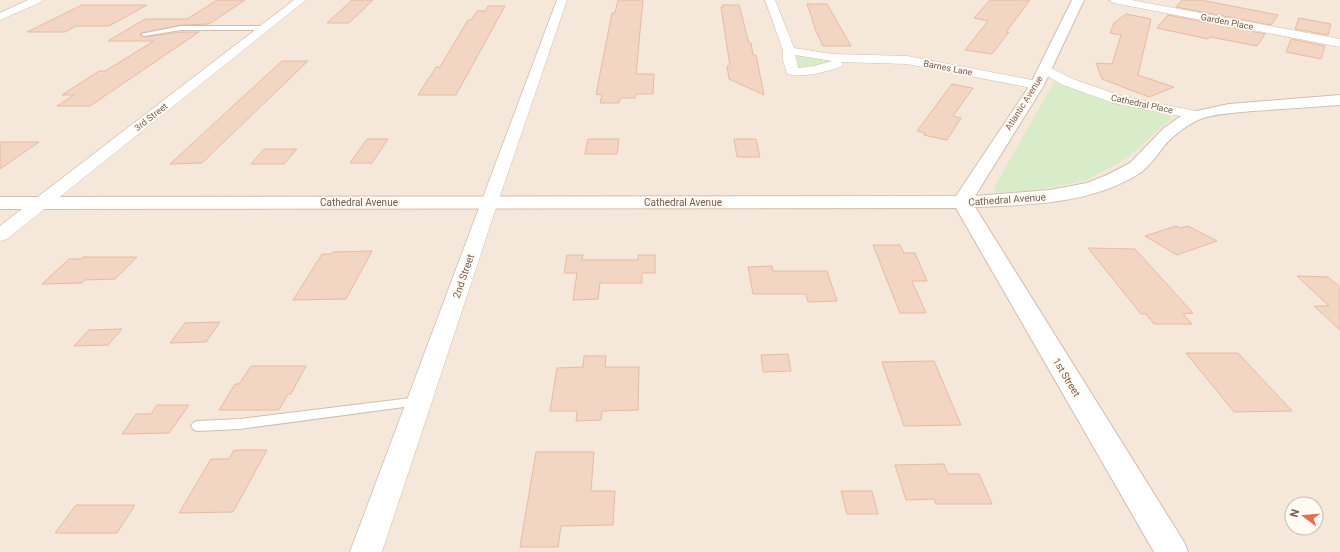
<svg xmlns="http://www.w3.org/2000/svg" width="1340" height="552" font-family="Roboto,sans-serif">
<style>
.residential{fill:#f5e8da;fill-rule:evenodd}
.green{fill:#d8ecc9}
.building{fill:#f3d5c3;stroke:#e6bba3}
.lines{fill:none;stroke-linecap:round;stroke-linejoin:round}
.service-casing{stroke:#d1beb0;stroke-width:2}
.minor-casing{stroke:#d1beb0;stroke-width:1}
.tertiary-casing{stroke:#d1beb0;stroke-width:2}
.service{fill:#fff;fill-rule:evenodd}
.minor{fill:#fff;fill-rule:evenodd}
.tertiary{fill:#fff;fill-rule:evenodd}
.labels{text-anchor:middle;stroke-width:3.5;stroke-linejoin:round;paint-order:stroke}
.far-street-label{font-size:9px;fill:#7a5c4d;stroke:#fffaf3}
.street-label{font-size:10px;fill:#7a5c4d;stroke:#fffaf3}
</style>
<rect width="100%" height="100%" fill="#fdf6ec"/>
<path class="residential" d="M0 0H1340V552H0ZM1292 504H1316V528H1292Z"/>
<g class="green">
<path d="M789 50 858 58 799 72Z"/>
<path d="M1054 82C1066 82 1075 89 1086 94 1096 98 1108 101 1118 103 1132 107 1162 109 1172 118L1126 159 1084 181 1020 193 995 192V186Z"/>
</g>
<g class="building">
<path d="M217 0H245L209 24 181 25 141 33 140 35 144 37 181 32H199L90 106H57L74 95H62L99 71H105L154 41H108L145 19H187Z"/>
<path d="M352 0H373L349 23H327Z"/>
<path d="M618 0H643L636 74H654L653 94H636L635 98H620L619 103H600L602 95 596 94 612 13H615Z"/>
<path d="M990 0H1030L1006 32H1009L992 54 965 50 988 21 974 18Z"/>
<path d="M1182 0H1201L1278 15 1271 25 1176 7Z"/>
<path d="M807 4H827L851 46H823L814 27H815L812 21H813Z"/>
<path d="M82 5H147L109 26H76L65 32H27Z"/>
<path d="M722 5H739L749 43H751L753 55H756L764 95 729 79 727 66H730L721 7H723Z"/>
<path d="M488 6H505L456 95H418L436 67H440L468 20H471L477 11H485Z"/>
<path d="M1126 14 1151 19 1138 75 1174 87 1149 97 1102 79 1096 63 1112 64 1121 35 1110 33 1114 23Z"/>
<path d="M1168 15 1265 34 1257 46 1210 37 1208 39 1157 28Z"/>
<path d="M1299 18 1331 24 1328 35 1295 29Z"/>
<path d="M1291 39 1325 46 1321 59 1286 52Z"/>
<path d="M282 61H308L202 163 170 164Z"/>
<path d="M952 84 973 88 953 116 961 118 947 140 924 135 925 133 917 131Z"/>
<path d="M367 139H388L372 163H350Z"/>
<path d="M588 139H619L617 154H585Z"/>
<path d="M734 139H756L760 157H737Z"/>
<path d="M0 142H39L0 169Z"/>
<path d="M264 149H297L284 164H251Z"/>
<path d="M1176 226 1180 228 1188 226 1217 241 1177 255 1145 236Z"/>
<path d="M873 245H900L904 253H915L927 281H912L926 313H900Z"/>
<path d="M1088 248 1135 249 1193 313 1183 314 1192 324H1154L1146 314H1141Z"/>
<path d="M372 251 346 299 293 300 322 254H332L333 252Z"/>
<path d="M567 255H583L582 260H638V255H655V273H642V283H600L598 299 573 300 577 273H564Z"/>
<path d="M83 257H137L115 279 85 280 82 283 42 284 69 259H81Z"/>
<path d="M772 266 773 271H827L837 301 808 302 806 294H753L748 267Z"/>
<path d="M1297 276 1328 277 1340 287V330L1314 306H1329Z"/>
<path d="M220 322 206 342 170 343 185 323Z"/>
<path d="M122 329 108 345 74 346 89 330Z"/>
<path d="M1186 353H1238L1292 411 1234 412Z"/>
<path d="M788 354 791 371 763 372 761 355Z"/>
<path d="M584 356H606L605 367H639L638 410 602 411 601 420 576 421 577 411H550L557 368 583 367Z"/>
<path d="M934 361 961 425 904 426 882 362Z"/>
<path d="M251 366H306L291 394H288L279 410H219L235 384H239Z"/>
<path d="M157 405H189L169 433 122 434 136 414H151Z"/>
<path d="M234 450H267L233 512 179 513 211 459H229Z"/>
<path d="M536 452H594L591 491H615L613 525 561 526 558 547H520Z"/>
<path d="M944 464 948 474H979L992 504H936L934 499 906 500 895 465Z"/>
<path d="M841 491H872L878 514H847Z"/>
<path d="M76 505H135L117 533H55Z"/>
</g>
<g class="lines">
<defs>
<g id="service">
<path d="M181 26H266L269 28 266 30H181L144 36 141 34Z"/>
<path d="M419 397 423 398 425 401 423 404 419 405 240 429 197 431 193 429 191 426 193 423 197 421 240 419Z"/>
</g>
<g id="minor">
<path d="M28 0H42L41 2 0 20V13Z"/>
<path d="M294 0H306L7 239 0 241V226Z"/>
<path d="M557 0H567L498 202 382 552H350Z"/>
<path d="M765 0H775L794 48 832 54 907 56 1037 81 1042 82 1044 85 1042 88 1037 89 907 64 841 62 843 64 841 67C823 72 806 78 787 74L783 60V50ZM795 55 832 61 814 66 798 68Z"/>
<path d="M1109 0H1131L1340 39V47L1114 3Z"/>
<path d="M1045 65 1073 79 1121 96 1201 112 1203 115 1201 118 1196 119 1113 103 1063 85 1040 72 1038 69 1040 66Z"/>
</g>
<path id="tertiary" d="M1072 0H1084L1044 85 975 196 1050 190 1087 183 1107 175 1130 163 1164 128 1181 116 1192 112 1229 104 1340 95V105C1311 107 1281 109 1252 111 1235 113 1214 113 1198 120 1186 126 1173 135 1164 146 1157 155 1150 166 1140 173 1092 204 1029 205 975 207L1184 542 1188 552H1154L956 208 0 209V197L956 196 1030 85Z"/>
</defs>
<use href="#service" class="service-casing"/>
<use href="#minor" class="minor-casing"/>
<use href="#tertiary" class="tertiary-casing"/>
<use href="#service" class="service"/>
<use href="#minor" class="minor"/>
<use href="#tertiary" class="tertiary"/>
</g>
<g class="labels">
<g class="far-street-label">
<text transform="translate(1227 22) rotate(11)" y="3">Garden Place</text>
<text transform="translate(948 68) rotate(11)" y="3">Barnes Lane</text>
<text transform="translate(1024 103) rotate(-58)" y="3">Atlantic Avenue</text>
<text transform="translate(1142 104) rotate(12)" y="3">Cathedral Place</text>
<text transform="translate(151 117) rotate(-38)" y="3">3rd Street</text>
</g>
<g class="street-label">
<text transform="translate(1007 199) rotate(-4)" y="4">Cathedral Avenue</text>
<text x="359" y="206">Cathedral Avenue</text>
<text x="683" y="206">Cathedral Avenue</text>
<text transform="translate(463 276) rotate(-71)" y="4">2nd Street</text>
<text transform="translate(1067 377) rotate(59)" y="4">1st Street</text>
</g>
</g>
<g transform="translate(1304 516) rotate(286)"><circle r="19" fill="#fffaf3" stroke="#cabbb1"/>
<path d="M0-3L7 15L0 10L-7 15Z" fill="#e76f51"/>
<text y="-6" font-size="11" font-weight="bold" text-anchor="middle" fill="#7a5c4d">N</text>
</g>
</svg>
